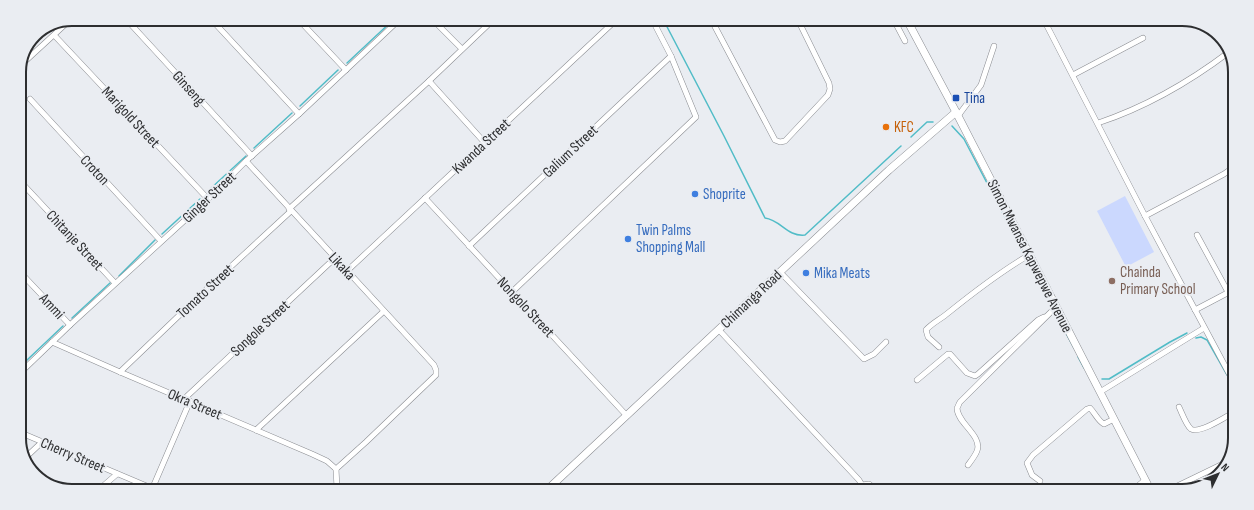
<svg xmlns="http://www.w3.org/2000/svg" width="1254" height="510" font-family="'Sofia Sans Condensed',sans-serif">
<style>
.green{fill:#cbd8fe}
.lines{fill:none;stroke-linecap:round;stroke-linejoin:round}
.stream{stroke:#51bcc7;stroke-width:1.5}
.street-casing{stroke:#8a8c91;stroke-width:6}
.secondary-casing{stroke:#8a8c91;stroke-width:8}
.street{stroke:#fff;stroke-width:5}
.secondary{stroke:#fff;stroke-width:7}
.transit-dot{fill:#1a4fb4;stroke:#eaedf2;stroke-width:1.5}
.food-dot{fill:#e8710a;stroke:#eaedf2;stroke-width:1.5}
.shop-dot{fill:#3f7fe0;stroke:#eaedf2;stroke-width:1.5}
.education-dot{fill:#8d6e63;stroke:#eaedf2;stroke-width:1.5}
.labels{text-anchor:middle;stroke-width:4;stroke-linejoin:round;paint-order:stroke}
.street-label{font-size:15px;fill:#2d2e30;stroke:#eaedf2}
.transit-label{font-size:15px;fill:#164399;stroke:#eaedf2;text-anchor:start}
.food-label{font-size:15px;fill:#c56008;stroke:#eaedf2;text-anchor:start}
.shop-label{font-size:15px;fill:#366cbe;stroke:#eaedf2;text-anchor:start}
.education-label{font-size:15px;fill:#785e54;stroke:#eaedf2;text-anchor:start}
.rim{fill:none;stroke:#2d2e30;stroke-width:2}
</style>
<rect width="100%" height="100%" fill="#eaedf2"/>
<path class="green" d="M1125 196 1154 252 1126 267 1097 211Z"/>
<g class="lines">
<g class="stream">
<path d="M664 21 724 136 765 218C781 220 787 237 805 235L901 146"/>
<path d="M347 63 393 20"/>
<path d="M300 106 338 70"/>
<path d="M952 126 964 139 1023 252"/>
<path d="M911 137 927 122H933"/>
<path d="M254 148 292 113"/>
<path d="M208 191 246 156"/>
<path d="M162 234 200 199"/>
<path d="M1027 259 1051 306"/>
<path d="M119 276 155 240"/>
<path d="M1055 313 1074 348"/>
<path d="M72 318 110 283"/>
<path d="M1196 338 1201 337 1207 340 1227 375"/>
<path d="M1078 357 1084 368"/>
<path d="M26 361 63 326"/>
<path d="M1102 379H1109L1170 342 1187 333"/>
</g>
<defs>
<g id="street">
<path d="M126 19 252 156"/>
<path d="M211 19 299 114"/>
<path d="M299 20 346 70"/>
<path d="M433 20 462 49"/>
<path d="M712 21 775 140 780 142 785 141 828 95 830 89 829 83 799 22"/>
<path d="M895 22 905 41"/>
<path d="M1045 22 1145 216 1232 379"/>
<path d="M54 35 208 199"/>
<path d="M21 65 70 20"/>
<path d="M1073 75 1143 38"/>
<path d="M429 81 485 143"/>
<path d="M30 99 161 241"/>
<path d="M958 116 981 85 994 46"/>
<path d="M1098 123C1146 107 1188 83 1229 52"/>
<path d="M246 161 434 365 436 370V375L366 442 336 469"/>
<path d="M19 180 115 283"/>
<path d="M425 198 627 416"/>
<path d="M289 209 429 81 493 20"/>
<path d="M1145 216 1224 174 1234 167"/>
<path d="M1197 235 1228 292"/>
<path d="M469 246 671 56"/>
<path d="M19 271 70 325"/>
<path d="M347 271 615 21"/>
<path d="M780 272 864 359 874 354 886 342"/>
<path d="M512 292 696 117 671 56 653 21"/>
<path d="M1195 310 1233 290"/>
<path d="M719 330 859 480 862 485 860 490"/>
<path d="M52 342 120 372 312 454 327 461 336 469"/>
<path d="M939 347 928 337 926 330C932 323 941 319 948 313 974 292 1000 272 1029 255"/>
<path d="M19 363 24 369"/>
<path d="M120 372 212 284 291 211"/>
<path d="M19 374 70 325 208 199 246 161 299 114 399 20"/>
<path d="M917 380 948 354H950L967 373 975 376 978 374 1038 320 1044 317"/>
<path d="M1100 392 1204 328"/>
<path d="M184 399 335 258"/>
<path d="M1179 407C1182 413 1186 425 1191 429 1199 434 1224 418 1231 414"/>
<path d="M256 430 384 311"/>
<path d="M19 432 149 487"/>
<path d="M25 458 42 442"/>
<path d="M968 465C971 461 975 456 977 451 983 436 957 423 957 408 958 407 959 403 960 402L1056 307"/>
<path d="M336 469 337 488"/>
<path d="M1040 481 1032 475 1027 463 1033 455 1087 409 1090 408C1095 413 1098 421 1104 424L1114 419"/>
<path d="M862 485 869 484 876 490"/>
<path d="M102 487 117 474"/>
<path d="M153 487 190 401"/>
<path d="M1132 491 1145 480"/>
<path d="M1167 491 1229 461"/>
</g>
<g id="secondary">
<path d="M908 22 956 112 1151 491"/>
<path d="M548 489 889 170 956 112"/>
</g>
</defs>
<use href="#street" class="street-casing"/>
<use href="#secondary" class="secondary-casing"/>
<use href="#street" class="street"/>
<use href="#secondary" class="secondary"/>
</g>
<rect class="transit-dot" x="952" y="94" width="8" height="8" rx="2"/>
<circle class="food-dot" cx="886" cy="127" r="4"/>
<g class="shop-dot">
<circle cx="695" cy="194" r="4"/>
<circle cx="628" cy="239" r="4"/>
<circle cx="806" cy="273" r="4"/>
</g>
<circle class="education-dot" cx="1112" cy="281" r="4"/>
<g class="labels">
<g class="street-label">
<text transform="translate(189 88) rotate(48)" y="5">Ginseng</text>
<text transform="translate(131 117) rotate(47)" y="5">Marigold Street</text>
<text transform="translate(481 146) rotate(-43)" y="5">Kwanda Street</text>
<text transform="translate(570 151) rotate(-43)" y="5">Galium Street</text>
<text transform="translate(95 170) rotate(47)" y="5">Croton</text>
<text transform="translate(209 197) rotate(-43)" y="5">Ginger Street</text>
<text transform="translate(75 240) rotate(47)" y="5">Chitanje Street</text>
<text transform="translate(1030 256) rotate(63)" y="5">Simon Mwansa Kapwepwe Avenue</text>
<text transform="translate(342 266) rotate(47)" y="5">Likaka</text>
<text transform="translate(205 291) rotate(-43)" y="5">Tomato Street</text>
<text transform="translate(751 299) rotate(-43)" y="5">Chimanga Road</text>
<text transform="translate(52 306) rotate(47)" y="5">Ammi</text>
<text transform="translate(526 307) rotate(47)" y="5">Nongolo Street</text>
<text transform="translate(260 328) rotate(-43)" y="5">Songole Street</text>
<text transform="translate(195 404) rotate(23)" y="5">Okra Street</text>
<text transform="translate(73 455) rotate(23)" y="5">Cherry Street</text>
</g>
<g class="transit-label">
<text x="964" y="103">Tina</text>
</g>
<g class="food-label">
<text x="894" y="132">KFC</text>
</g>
<g class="shop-label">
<text x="703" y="199">Shoprite</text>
<text x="636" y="235">Twin Palms<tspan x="636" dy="17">Shopping Mall</tspan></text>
<text x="814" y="278">Mika Meats</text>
</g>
<g class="education-label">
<text x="1120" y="277">Chainda<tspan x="1120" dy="17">Primary School</tspan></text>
</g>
</g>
<path d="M0 0H1254V510H0ZM72 26H1182A46 46 0 0 1 1228 72V438A46 46 0 0 1 1182 484H72A46 46 0 0 1 26 438V72A46 46 0 0 1 72 26Z" fill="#eaedf2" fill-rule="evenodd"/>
<path class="rim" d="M72 26H1182A46 46 0 0 1 1228 72V438A46 46 0 0 1 1182 484H72A46 46 0 0 1 26 438V72A46 46 0 0 1 72 26Z"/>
<g transform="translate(1218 474) rotate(47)" stroke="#eaedf2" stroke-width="3" paint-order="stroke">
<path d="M0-3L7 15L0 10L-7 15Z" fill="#2d2e30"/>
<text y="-6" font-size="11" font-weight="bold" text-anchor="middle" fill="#2d2e30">N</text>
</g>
</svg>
